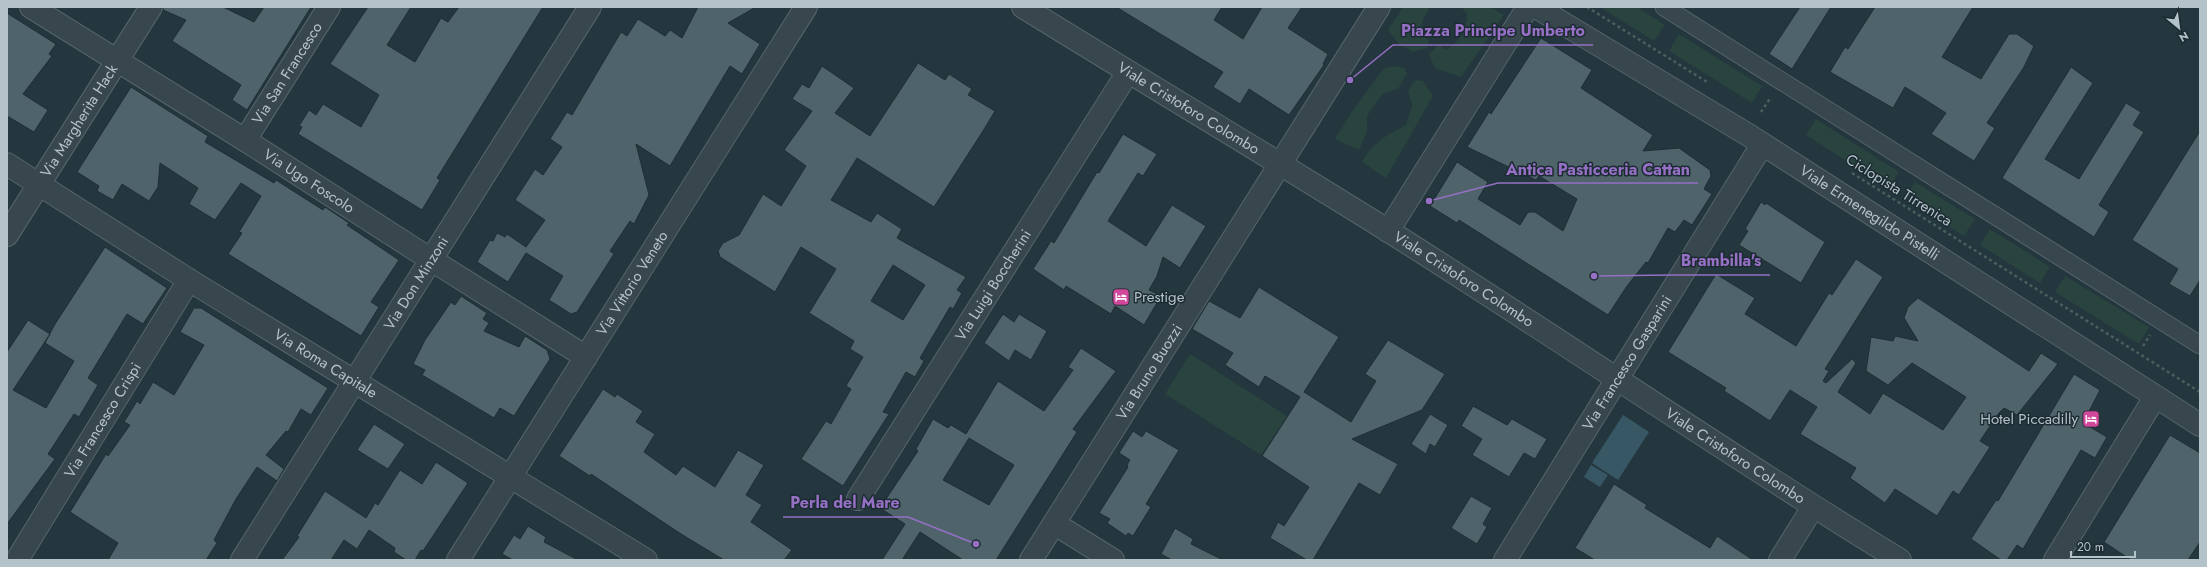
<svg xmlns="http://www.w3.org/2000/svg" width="2207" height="567" font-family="Jost,sans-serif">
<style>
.green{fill:#29433e}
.water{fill:#375765}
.building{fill:#4f636b;stroke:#1f2e35;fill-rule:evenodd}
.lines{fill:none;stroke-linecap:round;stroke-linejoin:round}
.pedestrian-casing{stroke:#56656c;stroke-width:19}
.minor-casing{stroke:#56656c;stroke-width:24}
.tertiary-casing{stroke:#56656c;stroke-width:24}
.path{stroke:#48605c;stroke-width:2.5;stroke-dasharray:3 3;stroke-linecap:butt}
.pedestrian{stroke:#38474e;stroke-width:17}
.minor{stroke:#38474e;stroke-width:22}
.tertiary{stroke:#38474e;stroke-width:22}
.labels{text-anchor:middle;stroke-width:3;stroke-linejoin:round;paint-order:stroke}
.street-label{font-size:15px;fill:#b4c2c9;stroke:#1d2c33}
.poi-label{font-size:15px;fill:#b4c2c9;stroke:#1d2c33;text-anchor:start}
.leader{fill:none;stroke:#9570c4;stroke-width:1.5}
.callout-dot{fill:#9570c4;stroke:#1d2c33;stroke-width:1.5}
.callout-label{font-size:16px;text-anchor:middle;font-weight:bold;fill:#9570c4;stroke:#1d2c33;stroke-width:3;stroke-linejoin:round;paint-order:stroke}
</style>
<rect width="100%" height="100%" fill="#24363e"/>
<g class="green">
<path d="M1403 7H1430L1423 20 1420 31 1423 36 1429 40 1428 47 1413 52 1399 44 1388 30Z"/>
<path d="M1461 7H1490L1504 15 1461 77 1435 68 1429 55 1440 43 1445 50C1461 41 1467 31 1467 13Z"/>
<path d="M1600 7H1637L1665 25 1654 41Z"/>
<path d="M1679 34 1762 86 1752 103 1669 51Z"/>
<path d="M1394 66 1404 68 1407 73 1398 89 1382 94 1367 116V131L1359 150 1335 139 1351 113 1384 68Z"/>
<path d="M1415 80 1423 81 1433 96 1386 178 1362 162C1372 143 1388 134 1406 125L1412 105 1408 91Z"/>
<path d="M1816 119 1899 172 1889 188 1806 135Z"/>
<path d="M1915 182 1975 219 1964 236 1904 198Z"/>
<path d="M1990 229 2050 267 2040 283 1980 245Z"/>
<path d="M2065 276 2149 327 2139 344 2055 292Z"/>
<path d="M1190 354 1287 416 1261 455 1165 394Z"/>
</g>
<g class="water">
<path d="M1623 415 1649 432 1618 480 1592 463Z"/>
<path d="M1591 465 1608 475 1600 487 1584 477Z"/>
</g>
<g class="building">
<path d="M163 7H223L254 22 264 7H311L247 110 232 100 241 85 172 41 186 20 163 10Z"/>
<path d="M368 7H411L387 45 415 62 441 18 448 22 459 7H543L437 178 440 180 422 210 298 134 302 127 299 126 309 110 316 115 323 104 361 127 379 95 330 64Z"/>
<path d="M698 7H756L728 23 760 44 742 74 730 66 670 166 636 144 649 195 634 224 630 221 610 251 614 254 577 312 571 314 549 300 563 276 526 253 508 282 477 262 490 240 493 241 497 233 505 237 507 234 526 247 545 220 515 200 535 169 543 175 562 147 550 139 567 112 572 115 621 32 627 36 638 19 665 36 670 30 682 38Z"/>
<path d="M1116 7H1222L1214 20 1243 39 1262 7H1302L1288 28 1328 54 1323 64 1324 65 1289 115 1249 89 1240 104 1213 87 1223 72Z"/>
<path d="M1800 7H1831L1792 69 1769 54Z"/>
<path d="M1875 7H1973L1942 57 1981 79 2009 34H2017L2034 46 2024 67 1987 123 1995 128 1974 161 1931 134 1946 113 1905 87 1893 108 1830 72 1845 47 1848 49Z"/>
<path d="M7 13 56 44 49 54 52 56 23 94 48 110 34 132 7 116Z"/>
<path d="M1541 38 1592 70 1581 88 1653 135 1643 151 1679 148 1710 170 1711 176 1704 189 1712 194 1692 225 1684 220 1675 232 1668 228 1648 263 1646 262 1627 286 1608 315 1459 220 1457 223 1430 206 1457 162 1488 182 1478 199 1520 225 1528 212H1535L1563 231 1577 199 1539 176 1536 180 1467 147 1489 112 1491 114Z"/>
<path d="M918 63 945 80 949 74 972 89 968 95 995 111 983 131 934 207 857 158 831 200 871 222 877 213 902 229 897 238 966 277 957 290 962 293 953 309 950 307 920 358 924 361 915 377 906 372 883 412 889 414 843 486 801 459 826 421 831 424 851 389 846 386 863 357 850 349 854 341 809 313 836 269 801 247 775 292 720 257 718 251 723 243 739 235 763 194 781 206 806 166 784 150 812 111 792 99 802 84 809 88 822 66 854 88 835 113 870 136ZM893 265 925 285 903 320 871 301Z"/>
<path d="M2071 67 2093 83 2045 159 2079 179 2126 103 2141 112 2133 125 2144 132 2099 205 2109 212 2094 237 2002 178Z"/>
<path d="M131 87 208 136 205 142 274 183 276 180 323 210 325 207 349 223 347 225 399 260 371 302 379 307 361 336 228 254 242 233 239 232 261 196 241 183 215 220 189 204 198 188 160 163 158 187 149 201 122 184 113 200 97 191 99 186 77 172Z"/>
<path d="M2200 131V280L2190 296 2169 284 2178 269 2132 240Z"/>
<path d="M1123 134 1157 154 1143 176 1138 173 1108 221 1146 246 1172 205 1206 226 1180 268 1163 257 1157 276 1149 290 1161 296 1144 325 1115 306 1111 314 1066 286 1064 290 1033 269 1051 241 1054 243 1097 172 1099 173Z"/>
<path d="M1761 202 1765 205 1766 203 1825 242 1801 283 1739 245 1748 231 1745 229Z"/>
<path d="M105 247 167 288 143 324 127 314 88 378 98 385 79 417 74 414 48 454 55 459 7 524V352L28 320 50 334 13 390 46 408 74 361 45 343 55 324Z"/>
<path d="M1856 259 1883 277 1825 369 1829 371 1823 381 1826 383 1852 359 1856 363 1838 392 1870 414 1883 393 1943 430 1966 397 1912 363 1888 385 1866 371 1871 337 1893 341 1895 336 1918 341 1904 318 1908 307 1918 298 2029 371 2041 353 2058 364 2017 415 2004 408 1998 414 1980 441 1990 447 1959 495 1953 491 1937 516 1895 489 1885 503 1850 478 1856 468 1800 434 1817 407 1790 390 1770 421 1724 391 1726 388 1668 352 1716 274 1755 298 1745 314 1796 346 1829 293 1832 295Z"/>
<path d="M1259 287 1339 337 1304 392 1351 422 1376 381 1365 374 1388 340 1445 374 1422 410 1352 439 1398 464 1380 495 1359 483 1313 560H1307L1270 538 1278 522 1284 526 1309 487 1262 456 1300 397 1265 376 1259 387 1225 365 1233 353 1192 329 1209 301 1240 318Z"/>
<path d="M461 296 487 313 483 319 489 323 484 331 519 347 525 336 547 350 550 359 514 416 500 408 494 418 422 375 425 370 413 364 425 340 451 302 455 305Z"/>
<path d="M194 308H201L328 388 311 415 301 409 288 432 286 431 266 455 284 469 277 481 257 467 236 499 214 540 217 543 206 560H108L118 543 70 512 106 454 108 456 130 425 124 422 137 401 140 404 153 382 174 395 204 345 180 332Z"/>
<path d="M1003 314 1014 322 1019 314 1047 331 1031 360 1015 350 1009 361 984 343Z"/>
<path d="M1081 348 1116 371 1073 429 1077 432 996 560H963L920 532 902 560H882L905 524 880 508 918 451 916 449 933 419 948 428 951 425 966 434 998 381 1044 411 1073 370 1068 367ZM969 438 1014 465 989 505 943 480Z"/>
<path d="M2074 374 2100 390 2083 423 2107 437 2095 458 2081 450 2023 549 2017 545 2007 560H2001L1971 539 1996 500 1998 501Z"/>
<path d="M603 389 615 397 617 394 643 411 636 422 655 434 644 452 676 475 683 466 715 487 738 450 764 465 746 495 762 505 751 522 792 550 784 560H724L681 534 591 474 590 476 559 456Z"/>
<path d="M1473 406 1507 425 1512 419 1547 439 1535 459 1524 453 1509 477 1472 455 1482 439 1461 426Z"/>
<path d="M1430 414 1448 425 1435 447 1430 444 1426 454 1411 444Z"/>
<path d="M374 424 405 444 388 469 357 450Z"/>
<path d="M1133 431 1142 437 1146 431 1179 450 1146 504 1151 507 1133 536 1128 533 1126 536 1107 523 1110 519 1099 513 1128 467 1127 465 1130 460 1119 453Z"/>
<path d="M2170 435 2200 453V542L2188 560H2131L2104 542Z"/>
<path d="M436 462 468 483 423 551 421 550 415 560H406L394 552 395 548 369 530 357 549 344 540 331 560H282L299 537 297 536 325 491 366 518 375 503 378 505 400 470 422 484Z"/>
<path d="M1614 484 1647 505 1645 508 1710 548 1717 536 1753 560H1595L1575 548Z"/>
<path d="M1471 496 1492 508 1483 524 1487 527 1477 544 1451 528Z"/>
<path d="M528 526 546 537 544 542 578 560H513L502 554 514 535 520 539Z"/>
<path d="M1175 528 1193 539 1191 544 1223 560H1172L1161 554Z"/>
</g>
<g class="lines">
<defs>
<path id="pedestrian" d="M1664 7 2200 345"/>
<g id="minor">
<path id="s1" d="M31 7 245 140 430 259 586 357"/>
<path id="s2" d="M1536 7 1750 136 2200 425"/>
<path id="s3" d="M245 140 329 7"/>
<path id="s4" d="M7 164 189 280 646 560"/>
<path d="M1388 231 1528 7"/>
<path id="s5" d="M7 235 151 7"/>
<path id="s6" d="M858 499 1128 72"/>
<path d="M1055 524 1113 560"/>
<path id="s7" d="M17 560 189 280"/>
<path id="s8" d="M242 560 590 7"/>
<path id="s9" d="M458 560 806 7"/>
<path id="s10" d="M1031 560 1379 7"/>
<path id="s11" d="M1505 560 1762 145"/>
<path d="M1780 560 1813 507"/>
<path d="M2055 560 2155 397"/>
</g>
<g id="tertiary">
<path id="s12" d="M1023 7C1144 82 1267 155 1387 230 1559 338 1726 454 1900 560"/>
</g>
</defs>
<use href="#pedestrian" class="pedestrian-casing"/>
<use href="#minor" class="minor-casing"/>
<use href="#tertiary" class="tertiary-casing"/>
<g class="path">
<path d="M1587 7 1707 82"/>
<path d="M1761 112 1771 97"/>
<path d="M1852 173 2200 392"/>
<path d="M2143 346 2150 335"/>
</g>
<use href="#pedestrian" class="pedestrian"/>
<use href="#minor" class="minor"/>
<use href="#tertiary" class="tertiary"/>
</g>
<defs>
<symbol id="hotel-square" viewBox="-11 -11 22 22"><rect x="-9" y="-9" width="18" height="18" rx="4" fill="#d1479c" stroke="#1d2c33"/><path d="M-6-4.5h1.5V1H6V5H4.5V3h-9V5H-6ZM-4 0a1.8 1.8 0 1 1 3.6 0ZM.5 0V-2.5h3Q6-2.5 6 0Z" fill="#fff"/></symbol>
</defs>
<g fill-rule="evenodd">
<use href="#hotel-square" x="1111" y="287" width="20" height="20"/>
<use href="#hotel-square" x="2081" y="409" width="20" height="20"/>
</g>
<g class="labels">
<g class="street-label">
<text dy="5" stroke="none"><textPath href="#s3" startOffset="79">Via San Francesco</textPath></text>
<text dy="5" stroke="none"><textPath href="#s12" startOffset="194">Viale Cristoforo Colombo</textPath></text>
<text dy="5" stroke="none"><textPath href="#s5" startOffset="135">Via Margherita Hack</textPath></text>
<text dy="5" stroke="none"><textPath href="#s1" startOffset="328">Via Ugo Foscolo</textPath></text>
<text transform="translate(1899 190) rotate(32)" y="5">Ciclopista Tirrenica</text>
<text dy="5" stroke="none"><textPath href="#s2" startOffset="392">Viale Ermenegildo Pistelli</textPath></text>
<text dy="5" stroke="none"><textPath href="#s12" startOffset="518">Viale Cristoforo Colombo</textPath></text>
<text dy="5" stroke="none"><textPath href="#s8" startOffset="327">Via Don Minzoni</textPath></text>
<text dy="5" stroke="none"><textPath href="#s9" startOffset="327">Via Vittorio Veneto</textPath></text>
<text dy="5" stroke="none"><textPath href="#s6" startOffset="253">Via Luigi Boccherini</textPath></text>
<text dy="5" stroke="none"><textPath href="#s11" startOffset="232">Via Francesco Gasparini</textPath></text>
<text dy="5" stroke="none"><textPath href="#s4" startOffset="376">Via Roma Capitale</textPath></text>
<text dy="5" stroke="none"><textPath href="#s10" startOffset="222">Via Bruno Buozzi</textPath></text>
<text dy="5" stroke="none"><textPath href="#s7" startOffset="164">Via Francesco Crispi</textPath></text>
<text dy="5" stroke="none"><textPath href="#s12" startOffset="842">Viale Cristoforo Colombo</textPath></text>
</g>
<g class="poi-label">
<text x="1134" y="302">Prestige</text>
<text x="2078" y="424" text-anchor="end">Hotel Piccadilly</text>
</g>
</g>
<path class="leader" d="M1350 80L1393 45H1593M1429 201L1498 183H1698M1594 276L1673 275H1770M976 544L908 517H783"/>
<g class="callout-dot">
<circle cx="1350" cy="80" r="4"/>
<circle cx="1429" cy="201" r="4"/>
<circle cx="1594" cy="276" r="4"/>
<circle cx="976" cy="544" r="4"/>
</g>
<g class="callout-label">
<text x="1493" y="36">Piazza Principe Umberto</text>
<text x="1598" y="175">Antica Pasticceria Cattan</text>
<text x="1721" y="266">Brambilla's</text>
<text x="845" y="508">Perla del Mare</text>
</g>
<rect width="2207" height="567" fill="none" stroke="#b4c2c9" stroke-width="16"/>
<g transform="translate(2179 28) rotate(151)" stroke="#1d2c33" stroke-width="3" paint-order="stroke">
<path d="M0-3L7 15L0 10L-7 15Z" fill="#b4c2c9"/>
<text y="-6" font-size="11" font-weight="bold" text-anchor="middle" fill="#b4c2c9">N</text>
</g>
<path d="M2071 551v6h64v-6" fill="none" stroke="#b4c2c9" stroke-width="2"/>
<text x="2077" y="551" font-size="12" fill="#b4c2c9" stroke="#1d2c33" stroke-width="3" paint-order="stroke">20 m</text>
</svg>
